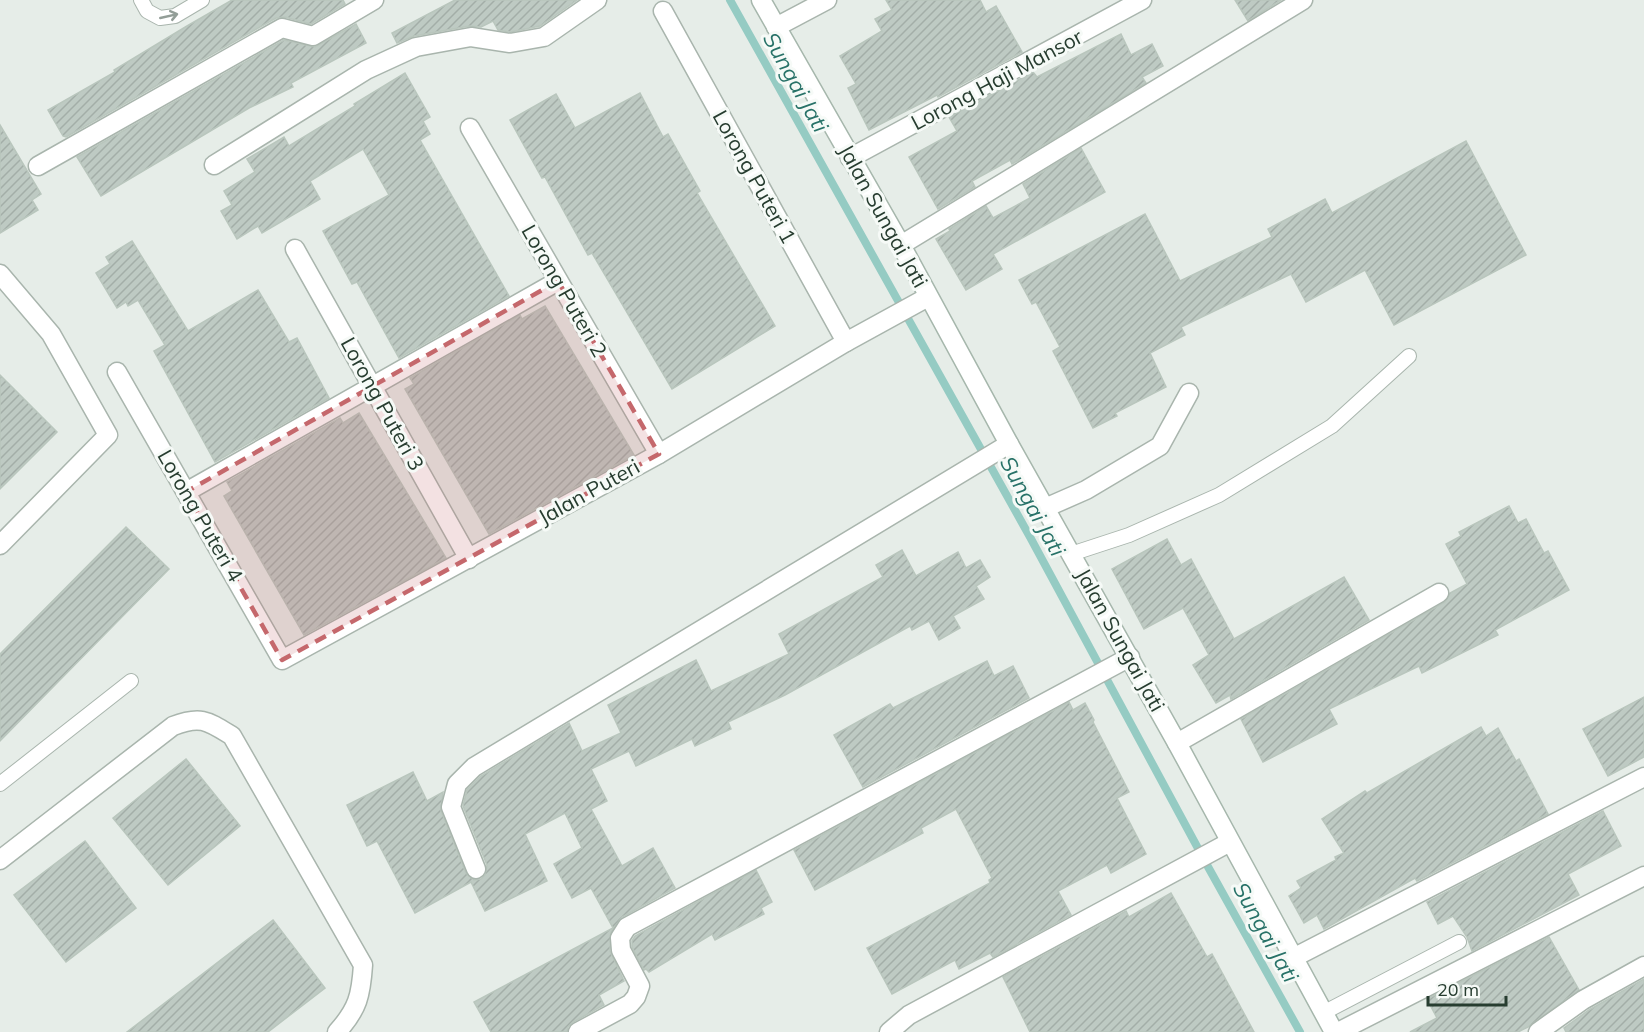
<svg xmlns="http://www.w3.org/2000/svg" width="1644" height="1032" font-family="Mulish,sans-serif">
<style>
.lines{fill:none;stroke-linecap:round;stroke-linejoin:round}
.stream{stroke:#95cbc3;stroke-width:8}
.building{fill:url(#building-hatch);stroke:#b9c6bd;stroke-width:1.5}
.lane-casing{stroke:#a9b5ad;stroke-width:16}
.street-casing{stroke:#a9b5ad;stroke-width:21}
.secondary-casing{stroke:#a6b7ac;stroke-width:21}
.lane{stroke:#fff;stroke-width:14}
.street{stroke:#fff;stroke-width:18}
.secondary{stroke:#fff;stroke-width:18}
.oneway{stroke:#939e98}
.marked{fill:#c5686c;fill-opacity:0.2;stroke:#c5686c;stroke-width:4.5;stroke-dasharray:12 8;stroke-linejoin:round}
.labels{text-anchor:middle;stroke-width:6;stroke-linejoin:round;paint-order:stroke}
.street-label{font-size:21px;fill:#273d30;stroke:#f6faf7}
.water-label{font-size:22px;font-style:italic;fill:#287268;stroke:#f6faf7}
</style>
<defs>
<pattern id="building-hatch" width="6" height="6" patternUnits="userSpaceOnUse" patternTransform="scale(1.5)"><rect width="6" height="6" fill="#becac3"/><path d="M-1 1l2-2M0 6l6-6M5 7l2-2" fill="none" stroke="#a3aea8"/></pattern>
</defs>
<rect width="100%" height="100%" fill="#e6ede8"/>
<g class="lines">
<path class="stream" d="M730 0 1030 537 1207 865 1300 1032"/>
</g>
<g class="building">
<path d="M232 0H343L345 4 311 24 285 17 276 18 66 137 63 136 48 110 115 72 114 70 187 26Z"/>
<path d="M455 0H577L540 26 510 32 498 30 493 21 481 27 469 26 414 36 397 43 392 33Z"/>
<path d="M886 0H980L986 12 996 6 1022 52 938 97 937 95 869 130 848 88 856 84 840 56 882 31 875 19 892 10Z"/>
<path d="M1235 0H1281L1248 21Z"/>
<path d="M356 24 366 43 291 83 293 87 249 108 101 196 77 157 284 40 315 47Z"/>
<path d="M1121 34 1131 55 1152 44 1163 66 1142 77 1146 83 1012 164 1010 160 972 181 975 187 938 209 909 157 957 131 949 117 1033 72 1037 77Z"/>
<path d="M405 73 430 117 423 121 430 134 420 140 509 296 399 358 357 282 352 284 323 231 389 195 363 149 310 181 320 199 262 233 258 226 237 239 221 211 232 205 224 191 255 172 247 159 284 137 289 146 355 106 354 104Z"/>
<path d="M640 93 663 137 668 134 700 191 697 193 775 326 672 389 592 253 588 255 545 177 542 178 510 120 556 94 575 128Z"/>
<path d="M0 125 41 194 32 200 38 210 0 233Z"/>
<path d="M1466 141 1526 255 1394 325 1365 270 1306 302 1291 274 1181 327 1185 335 1150 353 1166 387 1115 413 1117 416 1093 428 1053 351 1060 347 1036 302 1032 304 1019 280 1145 214 1180 281 1272 237 1268 229 1325 199 1332 213Z"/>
<path d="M1081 148 1105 192 993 254 1002 269 966 290 936 239 950 231 949 229 986 206 993 218 1030 198 1023 184Z"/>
<path d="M132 241 188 331 258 290 289 342 297 338 329 398 215 462 154 351 165 345 138 300 128 306 126 302 117 308 96 273 110 264 106 257Z"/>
<path d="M545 306 634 455 489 534 405 389 414 384 410 378 520 315 522 319Z"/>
<path d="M0 375 57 432 0 489Z"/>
<path d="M359 413 446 558 304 635 224 496 232 491 227 482 340 418 343 423Z"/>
<path d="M1509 506 1518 523 1526 519 1544 553 1548 551 1569 590 1495 630 1498 635 1422 673 1419 666 1329 709 1337 724 1263 762 1241 719 1445 602 1450 593 1467 584 1446 544 1461 536 1459 532Z"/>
<path d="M126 527 169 569 0 741V654Z"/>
<path d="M1167 539 1181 565 1191 559 1234 639 1344 577 1369 620 1231 699 1230 695 1216 703 1193 665 1209 655 1183 608 1144 629 1112 569Z"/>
<path d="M902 550 916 576 958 552 966 568 980 560 990 577 976 586 984 599 953 616 960 628 939 640 929 621 912 630 910 626 785 695 728 722 731 729 695 746 692 739 636 766 629 751 591 769 607 801 591 809 622 866 653 848 675 888 622 917 611 932 610 951 624 981 599 995 604 1005 573 1022 568 1027 567 1032H491L474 1002 613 928 591 888 572 898 554 864 582 848 565 813 525 834 547 881 485 911 471 882 415 913 377 841 367 846 347 805 413 772 427 801 443 792 441 811 466 873 474 880 481 879 485 875 487 865 463 806 467 790 481 776 569 723 582 751 621 733 608 705 696 660 711 691 789 654 779 634 883 577 876 565Z"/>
<path d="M987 661 994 676 1013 666 1029 698 863 787 834 735 890 704 893 708Z"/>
<path d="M1644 697V757L1608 776 1583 729Z"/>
<path d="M1069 702 1073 710 1085 703 1094 720 1093 722 1129 792 1117 798 1146 854 1111 873 1107 865 1058 891 1071 915 993 957 990 953 959 969 955 960 892 994 867 948 990 883 989 880 992 878 956 809 921 828 923 833 815 890 794 850Z"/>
<path d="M1481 727 1486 736 1498 728 1516 761 1519 759 1548 814 1417 881 1415 878 1324 929 1317 915 1304 923 1289 896 1301 888 1297 881 1336 860 1335 857 1344 853 1322 819 1365 791 1367 793Z"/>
<path d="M186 759 240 826 168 885 113 818Z"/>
<path d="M1603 811 1621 846 1568 874 1579 895 1472 951 1467 937 1453 916 1438 924 1427 902Z"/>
<path d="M85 841 136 908 66 962 14 895Z"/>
<path d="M756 870 772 902 761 908 764 914 715 940 712 934 649 972 646 969 644 970 632 947V941L635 936Z"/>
<path d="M1171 893 1207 957 1212 954 1254 1032H1030L1003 977 1126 911 1129 917Z"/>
<path d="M273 920 325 988 268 1032H127Z"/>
<path d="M1549 937 1579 990 1528 1027 1518 1032H1410L1437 1018 1427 999Z"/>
<path d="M1644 979V1032H1566L1564 1028 1589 1010Z"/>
</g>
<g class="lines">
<defs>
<g id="lane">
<path d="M141 0 147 11 160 18 175 16 202 0"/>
<path d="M1071 554 1129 535 1219 495 1332 426 1409 356"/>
<path d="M0 784 131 681"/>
<path d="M1323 1013 1459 942"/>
</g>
<g id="street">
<path d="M663 11 846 342"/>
<path d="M776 27 827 0"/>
<path d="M470 128 659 454"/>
<path d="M850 158 1142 0"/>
<path d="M214 165 366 70 416 47 471 37 510 43 544 37 597 0"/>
<path d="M38 166 282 28 313 36 374 0"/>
<path d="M901 245 1303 0"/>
<path d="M295 249 469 559"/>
<path d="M0 274 51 334 108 435 0 545"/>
<path d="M117 372 282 660 659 454 846 342 928 297"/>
<path d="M186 492 558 281"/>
<path d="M1045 508 1086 490 1160 446 1189 393"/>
<path d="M1177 743 1439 593"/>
<path d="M0 860 173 726C201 715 208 721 232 736L363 965C361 995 358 1009 337 1032"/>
<path d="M476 869 451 807 457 784 474 767 1009 444"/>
<path d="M1293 958 1644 777"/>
<path d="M578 1032 630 1004 636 997 640 986 621 950 620 938 627 927 1130 657"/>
<path d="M889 1032 909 1015 1230 842"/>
<path d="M1338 1032 1644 876"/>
<path d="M1538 1032 1583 1000 1644 966"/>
</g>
<path id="secondary" d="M761 0 901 245 1009 444 1177 743 1334 1032"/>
</defs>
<use href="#lane" class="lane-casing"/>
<use href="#street" class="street-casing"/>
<use href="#secondary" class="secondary-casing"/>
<use href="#lane" class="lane"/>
<use href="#street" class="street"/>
<use href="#secondary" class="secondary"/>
</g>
<defs><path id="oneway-shaft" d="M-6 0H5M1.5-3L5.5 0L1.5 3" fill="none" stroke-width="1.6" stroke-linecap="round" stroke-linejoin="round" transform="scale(1.5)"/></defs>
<use class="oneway" href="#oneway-shaft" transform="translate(169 16) rotate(-13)"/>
<path class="marked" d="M558 281 659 454 282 660 186 492Z"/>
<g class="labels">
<g class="street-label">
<text transform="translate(997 80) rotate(-28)" y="7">Lorong Haji Mansor</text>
<text transform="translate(754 177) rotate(61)" y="7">Lorong Puteri 1</text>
<text transform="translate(883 216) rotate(61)" y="7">Jalan Sungai Jati</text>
<text transform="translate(564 291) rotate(60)" y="7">Lorong Puteri 2</text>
<text transform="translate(382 404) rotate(61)" y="7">Lorong Puteri 3</text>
<text transform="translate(589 492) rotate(-29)" y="7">Jalan Puteri</text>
<text transform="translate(200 516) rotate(60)" y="7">Lorong Puteri 4</text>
<text transform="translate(1120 640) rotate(61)" y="7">Jalan Sungai Jati</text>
</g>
<g class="water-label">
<text transform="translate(796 82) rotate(61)" y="8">Sungai Jati</text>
<text transform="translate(1033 506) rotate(61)" y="8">Sungai Jati</text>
<text transform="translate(1266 932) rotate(61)" y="8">Sungai Jati</text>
</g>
</g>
<path d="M1428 996v9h78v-9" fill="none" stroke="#273d30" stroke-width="3"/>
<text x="1437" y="996" font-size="18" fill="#273d30" stroke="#f6faf7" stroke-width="4.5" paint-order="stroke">20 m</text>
</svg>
